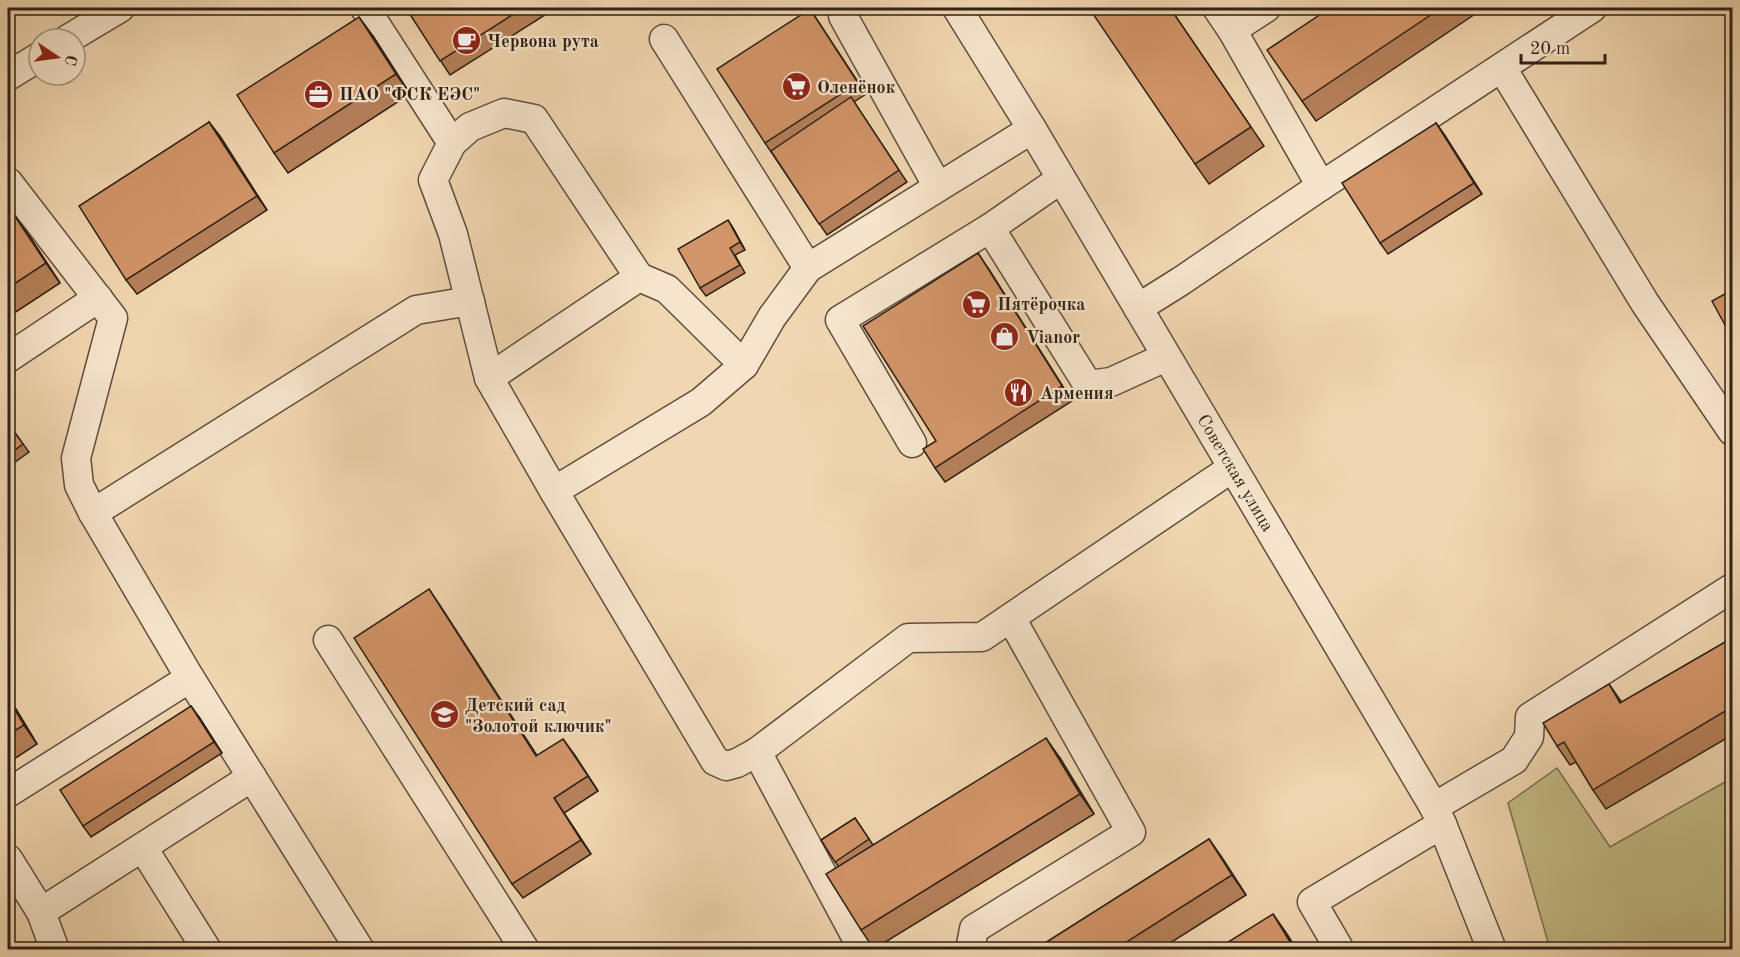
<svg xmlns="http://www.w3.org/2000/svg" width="1740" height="957" font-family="'Old Standard TT',serif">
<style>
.green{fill:#c2bc86;stroke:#786e4e;stroke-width:1.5}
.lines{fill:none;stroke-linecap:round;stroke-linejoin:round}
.minor-casing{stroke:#604e3e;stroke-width:31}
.minor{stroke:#f6e5cc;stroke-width:28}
.wall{fill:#b5805a;stroke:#2f2117;stroke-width:1.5}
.shaded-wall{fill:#93684a;stroke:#2f2117;stroke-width:1.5}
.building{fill:#d29569;stroke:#2f2117;stroke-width:1.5}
.labels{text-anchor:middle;stroke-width:4.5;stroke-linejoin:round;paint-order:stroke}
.poi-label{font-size:18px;font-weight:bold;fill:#2f2117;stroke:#f6e5cc;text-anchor:start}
.street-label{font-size:18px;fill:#2f2117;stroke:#f6e5cc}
</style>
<rect width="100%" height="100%" fill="#f1d7b1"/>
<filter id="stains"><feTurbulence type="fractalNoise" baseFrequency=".00333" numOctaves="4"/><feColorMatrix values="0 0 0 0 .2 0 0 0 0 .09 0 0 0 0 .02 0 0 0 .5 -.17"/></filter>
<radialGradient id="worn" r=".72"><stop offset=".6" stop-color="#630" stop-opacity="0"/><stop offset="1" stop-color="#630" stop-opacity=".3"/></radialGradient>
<path class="green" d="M1557 768 1610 847 1732 778V949H1550L1508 803Z"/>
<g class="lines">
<defs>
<g id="minor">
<path d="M365 8 452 143 470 127 504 113 534 119 639 277 667 289 744 365"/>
<path d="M844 8 843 16 938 187"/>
<path id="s1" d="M957 8 1032 129 1434 807 1442 824 1492 950"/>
<path d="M1217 8 1232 30"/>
<path d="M1266 8 1232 30 1321 186"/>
<path d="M68 39 120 8"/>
<path d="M664 39 808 268"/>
<path d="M1502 68 1645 303 1732 431"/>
<path d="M8 76 39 57"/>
<path d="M1032 129 808 268 772 317 744 365 701 402 554 491 715 761 726 766 737 763 757 752 908 638 982 637 1232 468"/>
<path d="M452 143 433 180 453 234 489 378"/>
<path d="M1061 179 990 228 1088 385 1111 382 1166 357"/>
<path d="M8 182 113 318 76 458 79 485 93 513 190 678 360 950"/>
<path d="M1138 308 1181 281 1321 186 1592 8"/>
<path d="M8 358 98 298"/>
<path d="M912 443 840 320 990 228"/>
<path d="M554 491 489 378 639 277"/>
<path d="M93 513 416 310 470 301"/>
<path d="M328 640 525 950"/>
<path d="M757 752 863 950"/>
<path d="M8 793 190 678"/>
<path d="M1434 807 1514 760 1529 737 1530 717 1732 588"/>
<path d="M143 848 207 950"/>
<path d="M8 859 41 912 252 777"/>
<path d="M41 912 55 950"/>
<path d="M970 950 974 929 1131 832 1011 618"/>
<path d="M1340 950 1312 902 1442 824"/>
</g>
</defs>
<use href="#minor" class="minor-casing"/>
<use href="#minor" class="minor"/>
</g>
<g class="wall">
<path d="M406 8H556L450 75Z"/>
<path d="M1170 8 1264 146 1209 184 1195 164Z"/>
<path d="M1330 8H1484L1316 121 1302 101Z"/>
<path d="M810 9 866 94 854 102 907 182 827 235 765 143Z"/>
<path d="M373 36 410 94 288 173 274 153Z"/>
<path d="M209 122 267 210 137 294 126 280Z"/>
<path d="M1436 123 1482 194 1388 254 1380 243Z"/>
<path d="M8 215 26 231 60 283 8 317Z"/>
<path d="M733 228 745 250 735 255 745 273 706 296 700 288Z"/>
<path d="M988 268 1072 401 945 482 935 468 936 441Z"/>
<path d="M10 426 29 452 8 467V428Z"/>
<path d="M439 604 537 756 574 754 598 791 564 813 591 854 523 898 512 884Z"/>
<path d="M1732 638V735L1606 809 1593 790 1576 762 1570 765 1557 746 1622 702Z"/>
<path d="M8 696 37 744 8 763Z"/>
<path d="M199 717 222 753 91 837 83 826Z"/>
<path d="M1060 758 1094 814 874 949 861 930 838 866 821 840 855 818 873 845Z"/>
<path d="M1209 839 1246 895 1159 950H1034Z"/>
</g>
<g class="shaded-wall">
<path d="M359 17 373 36 410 94 396 74Z"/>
<path d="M209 122 220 136 267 210 257 196Z"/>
<path d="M1436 123 1444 134 1482 194 1474 183Z"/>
<path d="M12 212 26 231 60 283 46 263Z"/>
<path d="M728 220 733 228 745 250 740 242Z"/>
<path d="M978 253 988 268 1072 401 1062 386Z"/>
<path d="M429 589 439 604 547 771 536 756Z"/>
<path d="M1609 684 1623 704 1620 703Z"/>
<path d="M8 696 37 744 24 725 8 698Z"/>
<path d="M191 706 199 717 222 753 214 742Z"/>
<path d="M1046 738 1060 758 1094 814 1080 794Z"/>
<path d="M563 739 574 754 598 791 588 776Z"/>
<path d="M554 798 564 813 591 854 581 840Z"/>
<path d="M1209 839 1223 859 1246 895 1232 875Z"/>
<path d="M1273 914 1287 934 1297 950H1295Z"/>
</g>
<g class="building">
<path d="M406 8H523L440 61Z"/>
<path d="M1089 8H1170L1251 127 1195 164Z"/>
<path d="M1330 8H1441L1302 101 1267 50Z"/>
<path d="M810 9 858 83 765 143 717 69Z"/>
<path d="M359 17 396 74 274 153 237 95Z"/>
<path d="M851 97 899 170 819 224 771 151Z"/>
<path d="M209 122 257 196 126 280 79 206Z"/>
<path d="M1436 123 1474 183 1380 243 1342 183Z"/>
<path d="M12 212 46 263 8 288V215Z"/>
<path d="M728 220 740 242 730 248 740 265 700 288 678 249Z"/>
<path d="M978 253 1062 386 935 468 923 449 936 441 863 326Z"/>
<path d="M1732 290V338L1712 301Z"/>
<path d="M10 426 23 444 8 455V428Z"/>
<path d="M429 589 536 756 563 739 588 776 554 798 581 840 512 884 354 638Z"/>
<path d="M1732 609V622L1727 612Z"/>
<path d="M1732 638V707L1593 790 1564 742 1557 746 1543 723 1609 684 1620 703Z"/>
<path d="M8 698 24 725 8 735Z"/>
<path d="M191 706 214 742 83 826 60 790Z"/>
<path d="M1046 738 1080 794 861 930 826 874Z"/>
<path d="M855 818 869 839 835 862 821 840Z"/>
<path d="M1209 839 1232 875 1114 950H1034Z"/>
<path d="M1273 914 1295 950H1228L1225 944Z"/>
</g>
<defs>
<symbol id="cafe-disc" viewBox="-11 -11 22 22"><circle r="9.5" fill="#8f2418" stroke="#f6e5cc"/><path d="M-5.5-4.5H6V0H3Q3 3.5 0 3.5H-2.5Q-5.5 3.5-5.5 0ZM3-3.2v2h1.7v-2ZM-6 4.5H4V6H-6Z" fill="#fff"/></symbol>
<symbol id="supermarket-disc" viewBox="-11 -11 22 22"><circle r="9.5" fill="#8f2418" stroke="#f6e5cc"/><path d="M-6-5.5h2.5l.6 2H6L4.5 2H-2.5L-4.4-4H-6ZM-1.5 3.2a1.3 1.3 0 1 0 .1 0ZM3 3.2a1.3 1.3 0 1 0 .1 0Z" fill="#fff"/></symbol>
<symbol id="office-disc" viewBox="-11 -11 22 22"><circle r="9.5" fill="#8f2418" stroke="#f6e5cc"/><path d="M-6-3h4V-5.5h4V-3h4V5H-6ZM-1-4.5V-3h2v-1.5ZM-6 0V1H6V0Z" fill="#fff"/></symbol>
<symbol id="shop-disc" viewBox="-11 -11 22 22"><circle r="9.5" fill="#8f2418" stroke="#f6e5cc"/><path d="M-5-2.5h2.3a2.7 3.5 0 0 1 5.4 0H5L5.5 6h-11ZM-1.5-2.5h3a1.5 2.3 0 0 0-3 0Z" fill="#fff"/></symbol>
<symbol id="restaurant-disc" viewBox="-11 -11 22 22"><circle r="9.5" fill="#8f2418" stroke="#f6e5cc"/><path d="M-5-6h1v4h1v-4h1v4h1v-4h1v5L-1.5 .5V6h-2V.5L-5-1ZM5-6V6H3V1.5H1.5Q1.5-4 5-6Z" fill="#fff"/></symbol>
<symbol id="school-disc" viewBox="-11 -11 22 22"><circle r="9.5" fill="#8f2418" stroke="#f6e5cc"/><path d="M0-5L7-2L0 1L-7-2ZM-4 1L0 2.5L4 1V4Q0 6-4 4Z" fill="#fff"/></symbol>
</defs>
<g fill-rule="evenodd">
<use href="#cafe-disc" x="450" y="24" width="33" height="33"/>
<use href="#supermarket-disc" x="780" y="70" width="33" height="33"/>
<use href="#office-disc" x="302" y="78" width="33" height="33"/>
<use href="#supermarket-disc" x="960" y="288" width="33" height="33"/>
<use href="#shop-disc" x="988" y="320" width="33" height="33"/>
<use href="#restaurant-disc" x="1002" y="376" width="33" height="33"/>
<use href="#school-disc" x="428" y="698" width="33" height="33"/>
</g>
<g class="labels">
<g class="poi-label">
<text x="487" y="47">Червона рута</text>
<text x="817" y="93">Оленёнок</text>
<text x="339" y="100">ПАО "ФСК ЕЭС"</text>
<text x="997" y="310">Пятёрочка</text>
<text x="1026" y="343">Vianor</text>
<text x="1040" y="399">Армения</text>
<text x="465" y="711">Детский сад<tspan x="465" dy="21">"Золотой ключик"</tspan></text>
</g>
<g class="street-label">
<text dy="6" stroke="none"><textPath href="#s1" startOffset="542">Советская улица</textPath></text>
</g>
</g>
<rect width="1740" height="957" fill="none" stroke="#f1d7b1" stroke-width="30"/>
<rect x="9" y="9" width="1722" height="939" fill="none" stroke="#2f2117" stroke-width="3"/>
<rect x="15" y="15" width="1710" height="927" fill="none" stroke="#2f2117" stroke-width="1.5"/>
<g transform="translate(57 57) rotate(103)"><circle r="28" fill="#f6e5cc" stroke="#a69784" stroke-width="1.5"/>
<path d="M0-4.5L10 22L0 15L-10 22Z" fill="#8f2418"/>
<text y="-9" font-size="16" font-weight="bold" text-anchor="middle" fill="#2f2117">С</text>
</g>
<path d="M1521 54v9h84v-9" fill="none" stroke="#2f2117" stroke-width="3"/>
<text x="1530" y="54" font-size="18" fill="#2f2117" stroke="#f6e5cc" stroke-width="4.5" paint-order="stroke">20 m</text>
<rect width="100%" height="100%" filter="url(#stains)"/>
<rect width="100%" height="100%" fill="url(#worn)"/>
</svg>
